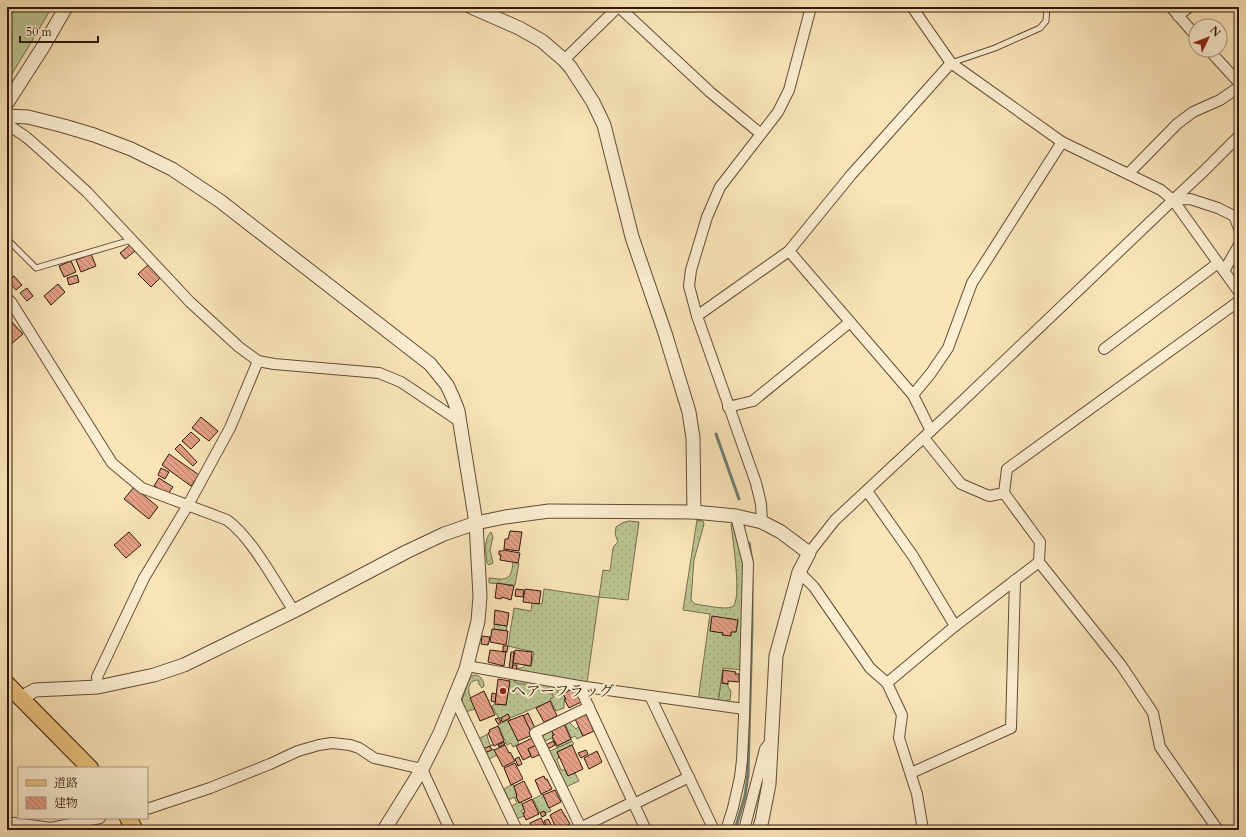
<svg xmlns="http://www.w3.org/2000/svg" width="1246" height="837" font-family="Cardo,'Noto Serif JP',serif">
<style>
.grass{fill:url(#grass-dots);stroke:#756e4d}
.park{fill:#bbc592;stroke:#756e4d}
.garden{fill:url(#garden-furrows);stroke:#756e4d}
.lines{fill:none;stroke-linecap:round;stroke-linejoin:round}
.stream{stroke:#727c6f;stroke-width:3}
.building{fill:url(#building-back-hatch);stroke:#2f1808}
.service-casing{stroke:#624b34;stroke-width:7}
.minor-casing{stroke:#624b34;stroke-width:12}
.tertiary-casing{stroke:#624b34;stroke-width:15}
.primary-casing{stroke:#2f1808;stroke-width:18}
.service{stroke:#fceed2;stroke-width:5}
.minor{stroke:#fceed2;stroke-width:10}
.tertiary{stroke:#fceed2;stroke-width:13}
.primary{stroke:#edc27c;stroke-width:16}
.poi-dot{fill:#8f2418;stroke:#fceed2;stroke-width:1.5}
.labels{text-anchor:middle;stroke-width:4;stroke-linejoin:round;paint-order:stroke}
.poi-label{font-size:15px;fill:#2f1808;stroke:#fceed2;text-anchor:start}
</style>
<defs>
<pattern id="grass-dots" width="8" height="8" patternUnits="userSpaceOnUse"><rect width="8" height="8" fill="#bbc592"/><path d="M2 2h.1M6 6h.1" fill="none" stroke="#a1a87c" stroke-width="1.8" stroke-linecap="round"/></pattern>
<pattern id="garden-furrows" width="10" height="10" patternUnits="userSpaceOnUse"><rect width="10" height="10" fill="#bbc592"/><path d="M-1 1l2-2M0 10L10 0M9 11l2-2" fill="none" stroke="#a1a87c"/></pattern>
<pattern id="building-back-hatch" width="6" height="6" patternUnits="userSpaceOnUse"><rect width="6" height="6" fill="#e5a088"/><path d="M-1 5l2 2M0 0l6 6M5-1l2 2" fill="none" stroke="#ba816d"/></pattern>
</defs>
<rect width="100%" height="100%" fill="#fae5b9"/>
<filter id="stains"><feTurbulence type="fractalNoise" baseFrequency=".005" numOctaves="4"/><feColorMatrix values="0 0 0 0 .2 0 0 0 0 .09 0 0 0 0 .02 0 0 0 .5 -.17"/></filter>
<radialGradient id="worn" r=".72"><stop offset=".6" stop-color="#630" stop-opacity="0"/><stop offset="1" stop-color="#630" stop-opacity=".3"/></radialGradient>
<g class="grass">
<path d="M697 520 703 521 704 524 694 560 691 600 695 604C703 605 725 610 732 607 743 602 732 536 731 524L733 523 743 556 742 670 723 668 718 703 698 701 710 614 683 610Z"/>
<path d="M629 521 639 522 628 600 599 597 587 683 516 672V668H522L525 665 531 666 534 652 508 646 514 608 531 611 532 603 542 604 544 589 599 597 603 570 610 571 613 549 614 546 618 542 615 534 616 527 622 523Z"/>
<path d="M494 624 507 626 506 631 494 629Z"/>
<path d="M510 676 521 683 532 686 536 689 540 690 547 688 553 689 552 692 554 698 550 699 551 701 510 718 508 715 501 718 498 717 492 706 495 704 506 705Z"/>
<path d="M568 721 576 729 579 726 583 736 577 739 575 736 571 738 565 723Z"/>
<path d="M488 734 487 736 490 745H493L483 749 478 739Z"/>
<path d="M572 741 574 744 557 752 559 757 557 760 561 770H566L575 773 579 781 566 787 548 752Z"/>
<path d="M513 784 517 796H516L519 802H521L524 809 521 811 525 816 515 819 510 807 517 803 514 797 509 800 504 789Z"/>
<path d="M543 794 551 811 546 813 544 811 540 813 533 799Z"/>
</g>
<path class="park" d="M7 7H52L32 41 7 82Z"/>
<g class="garden">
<path d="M491 532 493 537 490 550 493 563 489 565 487 563C486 553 483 540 491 532Z"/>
<path d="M513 562 519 563 515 585 489 583V578C507 580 511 581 513 562Z"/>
<path d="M474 675C480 675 484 680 484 686L482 688 479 684 478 680C462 681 471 700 475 709L465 712 462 700 470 677Z"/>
<path d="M514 678 564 688 557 691 560 695 563 694 566 699 564 702V708L556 711 550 699 554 697 552 695 553 689 547 688 540 690 525 684H518L515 682Z"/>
<path d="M721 683 728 684V687L731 691 730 700H727L726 704 718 703Z"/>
<path d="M510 719 511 720 509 722 519 744 513 747 511 743 507 745 498 725Z"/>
<path d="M551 729 557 746 571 739 572 741 557 748 552 738 545 741 543 737V734Z"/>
<path d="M494 749 497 755 487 760 484 753Z"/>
</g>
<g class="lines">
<g class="stream">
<path d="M716 434 739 499"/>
<path d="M749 543 752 561"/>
<path d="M735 830 745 796 748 774 752 626V578"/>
</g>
</g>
<g class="building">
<path d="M130 245 135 251 125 259 120 253Z"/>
<path d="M91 254 96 266 81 272 76 260Z"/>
<path d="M71 261 76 272 64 277 59 266Z"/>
<path d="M148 265 160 278 151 287 138 274Z"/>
<path d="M77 275 79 282 69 285 67 278Z"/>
<path d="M14 276 22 285 16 290 8 281Z"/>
<path d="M58 284 65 292 51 305 44 296Z"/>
<path d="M27 288 33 296 27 301 20 293Z"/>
<path d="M9 319 23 334 10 345 7 342V320Z"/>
<path d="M201 417 218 431 209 441 192 428Z"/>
<path d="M191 432 200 440 191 449 182 441Z"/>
<path d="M180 444 197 462 193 466 175 449Z"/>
<path d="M169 454 199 475 191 486 162 465Z"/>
<path d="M161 468 169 472 165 479 158 475Z"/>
<path d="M159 478 173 487 168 494 154 486Z"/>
<path d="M134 487 158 507 149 519 124 499Z"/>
<path d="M510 531 522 532 519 551 504 549 505 539H508Z"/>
<path d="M129 532 141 545 126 558 114 545Z"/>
<path d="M503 550 520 553 518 563 500 560 501 555H499V551H502Z"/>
<path d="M497 583 514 586 511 600 502 597 501 599 495 598Z"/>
<path d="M516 589 524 590 523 597 515 596Z"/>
<path d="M525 589 541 591 539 604 523 602Z"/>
<path d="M495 610 509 613 507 626 494 624Z"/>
<path d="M712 616 738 620 736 632H731V636L722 635 723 633 710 631Z"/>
<path d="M492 629 508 631 506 645 490 642Z"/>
<path d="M482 636 490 637 488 645 481 644Z"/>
<path d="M503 646H508L507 652 503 651Z"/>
<path d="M490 650 506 652 504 666 488 662Z"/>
<path d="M515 650 532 652 531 666 513 663Z"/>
<path d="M511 652H514L512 670 509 669Z"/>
<path d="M513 665H517L516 672 512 671Z"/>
<path d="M723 670 736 672 735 674H739V682L728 681V684L722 683Z"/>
<path d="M498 679 510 681 506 705 495 704Z"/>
<path d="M574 688 581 702 569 708 564 699H566L563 694Z"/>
<path d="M484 691 495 715 480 721 470 698Z"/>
<path d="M492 693 496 694 495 702 491 701Z"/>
<path d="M550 701 557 716 544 722 536 708Z"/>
<path d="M528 713 535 728 530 731 523 716Z"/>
<path d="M508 714 510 718 502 722 501 718Z"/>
<path d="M586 714 594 731 583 736 575 719Z"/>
<path d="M523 715 531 732H529L530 736 518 741 508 721Z"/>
<path d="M499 718 501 722 498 724 495 719Z"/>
<path d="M564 724 571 739 557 746 552 736 554 735 551 730Z"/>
<path d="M498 726 504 741 494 746 488 733 490 732 489 730Z"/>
<path d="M532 738 536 746 528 749 531 756 523 760 516 746Z"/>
<path d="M553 741 555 745 548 749 546 745Z"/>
<path d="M504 742 505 744 499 747 498 745Z"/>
<path d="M505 745 509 753 510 752 515 761 503 767 494 750Z"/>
<path d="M536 745 541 754 532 758 528 749Z"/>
<path d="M572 745 583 769 568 776 557 752Z"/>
<path d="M490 746 492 750 484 753 483 749Z"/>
<path d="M586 750 588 754 581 758 578 753Z"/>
<path d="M597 751 602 762 589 769 584 758Z"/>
<path d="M519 757 522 764 518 766 515 759Z"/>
<path d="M515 763 523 779 511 785 504 768Z"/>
<path d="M544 776 545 779H547L552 789 541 794 535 780Z"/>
<path d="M524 781 532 797 519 803 516 796H517L514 786Z"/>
<path d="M555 790 561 802 549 808 543 795Z"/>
<path d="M532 799 539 814 526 820 523 813 525 812 522 804Z"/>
<path d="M561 809 570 824 557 830 550 815Z"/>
<path d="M544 811 546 815 542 817 540 813Z"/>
<path d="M541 818 547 830H532L530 823Z"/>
<path d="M548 819 549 820 553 830H548L544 821Z"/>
</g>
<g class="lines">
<defs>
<g id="service">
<path d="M951 63 995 48 1040 28 1046 21 1047 7"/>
<path d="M7 239 36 268 131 240"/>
</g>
<g id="minor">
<path d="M619 7 710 92 761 134"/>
<path d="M912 7 951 63 1062 142 1161 190 1173 200 1239 292"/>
<path d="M1171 7 1196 36"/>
<path d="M1178 16 1189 7"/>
<path d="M1209 50 1239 83"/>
<path d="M564 60 618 7"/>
<path d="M7 124 26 137 41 150 87 192 190 302 239 347 258 361 274 364 379 373 401 382 459 421"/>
<path d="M1128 174 1177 124 1193 112 1220 100 1239 87"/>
<path d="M1173 200 1190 199 1218 208 1234 216 1239 228"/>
<path d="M789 251 913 395 931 431"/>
<path d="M1224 271 1239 245"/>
<path d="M7 298 11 302 112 463 142 488 227 520C253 539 276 584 294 611"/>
<path d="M697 316 789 251 851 175 951 63"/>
<path d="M1104 349 1218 263"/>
<path d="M913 395 931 373 948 348 972 283 1062 142"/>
<path d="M728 407 753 401 850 322"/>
<path d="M924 438 961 484 989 496 1004 493"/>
<path d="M867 491 913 556 955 626"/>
<path d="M762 522 761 504 756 483 697 316 689 286 691 270 707 217 720 187 778 112 789 90 811 7"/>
<path d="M809 553 835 520 951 412 1173 200 1204 171 1239 136"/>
<path d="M799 572 814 587 870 668 887 683 902 715 899 738 917 794 923 830"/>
<path d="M467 666 579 686 744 709"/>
<path d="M887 683 955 626 1039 562"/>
<path d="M579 686 646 830"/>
<path d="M98 687 97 677 144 578 188 505 230 428 258 361"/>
<path d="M650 696 714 830"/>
<path d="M454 697 517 830"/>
<path d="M911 773 1011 728 1015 580"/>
<path d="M634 804 689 777"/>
<path d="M147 809 210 788 270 764 298 751 319 745 332 743 350 745 359 748 374 758 422 769 450 830"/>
<path d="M7 822 51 828 100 818"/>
<path d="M581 828 535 733 589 707"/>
<path d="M576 830 633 802"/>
<path d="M726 830 733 808 740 777 742 760 744 717 748 563 736 516"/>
<path d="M744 830 765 749 771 741"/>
<path d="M1218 830 1160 747 1153 713 1121 665 1039 562 1040 542 1004 493 1007 469 1239 301"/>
</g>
<g id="tertiary">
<path d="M471 7 519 28 542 41 564 60 571 68 593 102 604 125 632 237 665 333 689 412 693 438 694 512"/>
<path d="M7 103 43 47 66 7"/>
<path d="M7 116 28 117 64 126 94 135 131 149 172 169 220 201 430 364 447 385 453 398 458 411 476 523 480 596 478 621 466 669 440 733 422 769 384 830"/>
<path d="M22 699 28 694 35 690 98 687 154 675 184 665 294 611 406 552 444 534 476 523 505 517 549 511 694 512 736 516 762 522 781 532 809 553 799 572 776 656 769 784 762 820 759 830"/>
</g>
<g id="primary">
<path d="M7 684 90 768"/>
<path d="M128 818 135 830"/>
</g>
</defs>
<use href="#service" class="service-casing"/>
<use href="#minor" class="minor-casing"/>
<use href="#tertiary" class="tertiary-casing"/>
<use href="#primary" class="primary-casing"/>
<use href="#service" class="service"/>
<use href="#minor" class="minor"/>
<use href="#tertiary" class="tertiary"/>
<use href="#primary" class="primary"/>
</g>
<circle class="poi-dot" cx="503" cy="691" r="4"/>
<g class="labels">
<g class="poi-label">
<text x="511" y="696">ヘアーフラッグ</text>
</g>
</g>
<rect width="1246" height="837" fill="none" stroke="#fae5b9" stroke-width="24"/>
<rect x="8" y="8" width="1230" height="821" fill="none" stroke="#2f1808" stroke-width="2"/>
<rect x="12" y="12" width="1222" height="813" fill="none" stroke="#2f1808"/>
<rect x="18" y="767" width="130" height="52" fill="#fceed2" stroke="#aa9881"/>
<rect x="26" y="780" width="20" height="6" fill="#edc27c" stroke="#aa9881"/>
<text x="54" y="787" font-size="12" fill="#2f1808">道路</text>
<rect x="26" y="797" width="20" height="12" fill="url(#building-back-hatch)" stroke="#aa9881"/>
<text x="54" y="807" font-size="12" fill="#2f1808">建物</text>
<g transform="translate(1208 38) rotate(47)"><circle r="19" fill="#fceed2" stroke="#aa9881"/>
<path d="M0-3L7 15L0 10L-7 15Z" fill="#8f2418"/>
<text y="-6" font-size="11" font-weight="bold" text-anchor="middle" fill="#2f1808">N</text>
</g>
<path d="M20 36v6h78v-6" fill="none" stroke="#2f1808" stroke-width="2"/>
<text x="26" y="36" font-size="12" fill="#2f1808" stroke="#fceed2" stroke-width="3" paint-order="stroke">50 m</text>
<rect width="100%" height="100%" filter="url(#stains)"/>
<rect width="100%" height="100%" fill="url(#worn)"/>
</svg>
